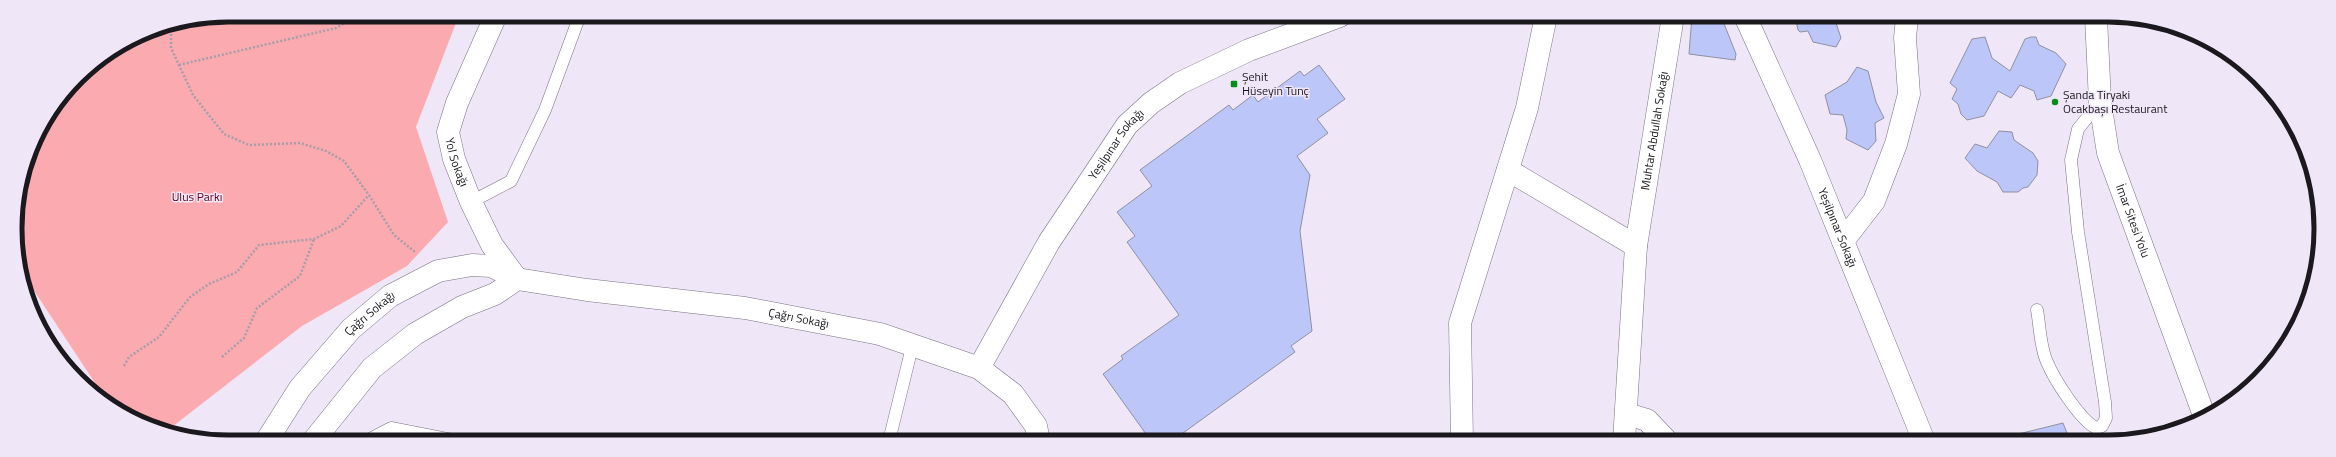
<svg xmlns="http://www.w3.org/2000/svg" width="2336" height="457" font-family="'Titillium Web',sans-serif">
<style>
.green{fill:#fbabaf}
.building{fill:#bdc6f9;stroke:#8e91a1}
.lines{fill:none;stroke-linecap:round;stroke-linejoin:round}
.lane-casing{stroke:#7b7382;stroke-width:13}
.street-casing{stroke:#7b7382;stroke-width:23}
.secondary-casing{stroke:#7b7382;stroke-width:23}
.path{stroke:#a49daa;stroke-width:2.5;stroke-dasharray:2 2;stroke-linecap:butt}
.lane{stroke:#fff;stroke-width:12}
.street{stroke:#fff;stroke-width:22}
.secondary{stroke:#fff;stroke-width:22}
.poi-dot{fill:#058d1b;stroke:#efe6f7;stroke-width:1.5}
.labels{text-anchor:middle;stroke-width:3;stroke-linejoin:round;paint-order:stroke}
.poi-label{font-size:12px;fill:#1b181e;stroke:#efe6f7;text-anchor:start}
.street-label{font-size:12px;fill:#1b181e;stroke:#efe6f7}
.park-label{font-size:12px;fill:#5c0219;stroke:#efe6f7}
.rim{fill:none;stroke:#1b181e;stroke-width:5}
</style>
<rect width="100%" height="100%" fill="#efe6f7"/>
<path class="green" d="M229 15H459L416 127 448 222 407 266 302 326 168 430 134 420 105 398 23 274 15 215 37 134 78 77 147 31Z"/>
<g class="building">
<path d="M1692 16H1721L1736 54 1735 60 1689 54Z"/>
<path d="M1795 16 1834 17 1841 38 1836 47 1813 42 1808 31 1800 32 1798 30Z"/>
<path d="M1985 37 1992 58 2010 71 2025 39 2031 37H2036L2039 45 2056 53 2066 64 2051 96 2037 100 2034 91 2020 85 2011 98 1998 91 1984 116 1967 120 1961 114 1958 104 1952 99 1957 89 1950 83 1972 39Z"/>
<path d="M1319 65 1345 99 1317 119 1328 133 1297 156 1310 175 1300 231 1312 331 1291 346 1295 352 1172 441H1151L1103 374 1123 359 1121 356 1179 315 1127 242 1135 236 1117 212 1152 186 1140 170 1229 105 1233 110 1253 95 1258 102 1300 71 1304 76Z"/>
<path d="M1857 67 1868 71 1876 102 1884 118 1875 123 1876 141 1868 150 1846 139 1847 130 1843 115 1830 114 1825 95 1847 82Z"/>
<path d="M1999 131 2012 132 2014 140 2033 153 2038 161 2037 175 2028 187 2023 188 2018 192H2003L1997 182 1977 171 1965 158 1975 144 1987 148Z"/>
<path d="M2063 423 2070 441H1990Z"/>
</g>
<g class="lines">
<defs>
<g id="lane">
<path d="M471 202 511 181 545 110 580 15"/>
<path d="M2037 310C2040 326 2040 347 2047 362 2054 379 2080 420 2096 428L2102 426 2106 418 2105 402 2078 232 2071 160 2078 129 2100 102"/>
<path d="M368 440 391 428 452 440"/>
<path d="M889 441 912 347"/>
</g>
<g id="street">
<path id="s1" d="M496 15 457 103 448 132 454 159 471 202 492 245 517 279"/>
<path id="s2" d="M1745 16 1810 160 1924 441"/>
<path id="s3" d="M2096 17 2100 102 2108 153 2205 418"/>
<path d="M1508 170 1636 246"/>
<path d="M1843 241 1874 201 1896 144 1909 94 1905 38 1907 17"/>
<path id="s4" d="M979 368 1049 242 1127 125 1151 103 1180 83 1249 50 1340 16"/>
<path d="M1627 414 1647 420 1667 441"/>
<path d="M1462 441 1460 323 1527 108 1546 16"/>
<path id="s5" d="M1624 441 1636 246 1673 16"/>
</g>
<g id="secondary">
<path id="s6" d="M267 440 300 388 351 329 390 296 438 271 472 265 491 266 517 279 587 290 745 308 880 334 979 368 1013 394 1036 426 1039 441"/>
<path d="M314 440 372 368 415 334 462 307 495 294 517 279"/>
</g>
</defs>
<use href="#lane" class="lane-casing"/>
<use href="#street" class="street-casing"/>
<use href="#secondary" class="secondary-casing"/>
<g class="path">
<path d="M171 26V48L193 95 224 134 249 145 300 143 326 151 344 161 369 195 394 235 415 252"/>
<path d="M179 65 336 28 348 21 351 15"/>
<path d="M222 357 244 338 257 308 300 276 314 239"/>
<path d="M124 366 129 357 159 337 190 297 209 284 237 272 259 245 314 239 341 226 369 195"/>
</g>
<use href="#lane" class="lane"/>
<use href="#street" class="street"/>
<use href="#secondary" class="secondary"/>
</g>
<g class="poi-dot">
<rect x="1230" y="80" width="8" height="8" rx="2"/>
<circle cx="2055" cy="102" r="4"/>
</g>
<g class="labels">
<g class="poi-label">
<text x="1242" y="81">Şehit<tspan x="1242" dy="14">Hüseyin Tunç</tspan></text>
<text x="2063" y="99">Şanda Tiryaki<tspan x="2063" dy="14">Ocakbaşı Restaurant</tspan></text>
</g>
<g class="street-label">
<text dy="4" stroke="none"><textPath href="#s5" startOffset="312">Muhtar Abdullah Sokağı</textPath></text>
<text dy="4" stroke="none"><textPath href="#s4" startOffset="263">Yeşilpınar Sokağı</textPath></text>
<text dy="4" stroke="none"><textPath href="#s1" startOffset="158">Yol Sokağı</textPath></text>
<text dy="4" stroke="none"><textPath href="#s3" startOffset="209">İmar Sitesi Yolu</textPath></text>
<text dy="4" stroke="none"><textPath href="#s2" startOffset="231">Yeşilpınar Sokağı</textPath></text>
<text dy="4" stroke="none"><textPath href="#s6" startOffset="164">Çağrı Sokağı</textPath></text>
<text dy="4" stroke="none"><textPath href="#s6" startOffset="612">Çağrı Sokağı</textPath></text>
</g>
<g class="park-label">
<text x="197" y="201">Ulus Parkı</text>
</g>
</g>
<path d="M0 0H2336V457H0ZM228 22H2108A206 206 0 0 1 2314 228V229A206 206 0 0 1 2108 435H228A206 206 0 0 1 22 229V228A206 206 0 0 1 228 22Z" fill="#efe6f7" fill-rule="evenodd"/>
<path class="rim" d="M228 22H2108A206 206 0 0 1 2314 228V229A206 206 0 0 1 2108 435H228A206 206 0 0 1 22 229V228A206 206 0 0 1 228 22Z"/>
</svg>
